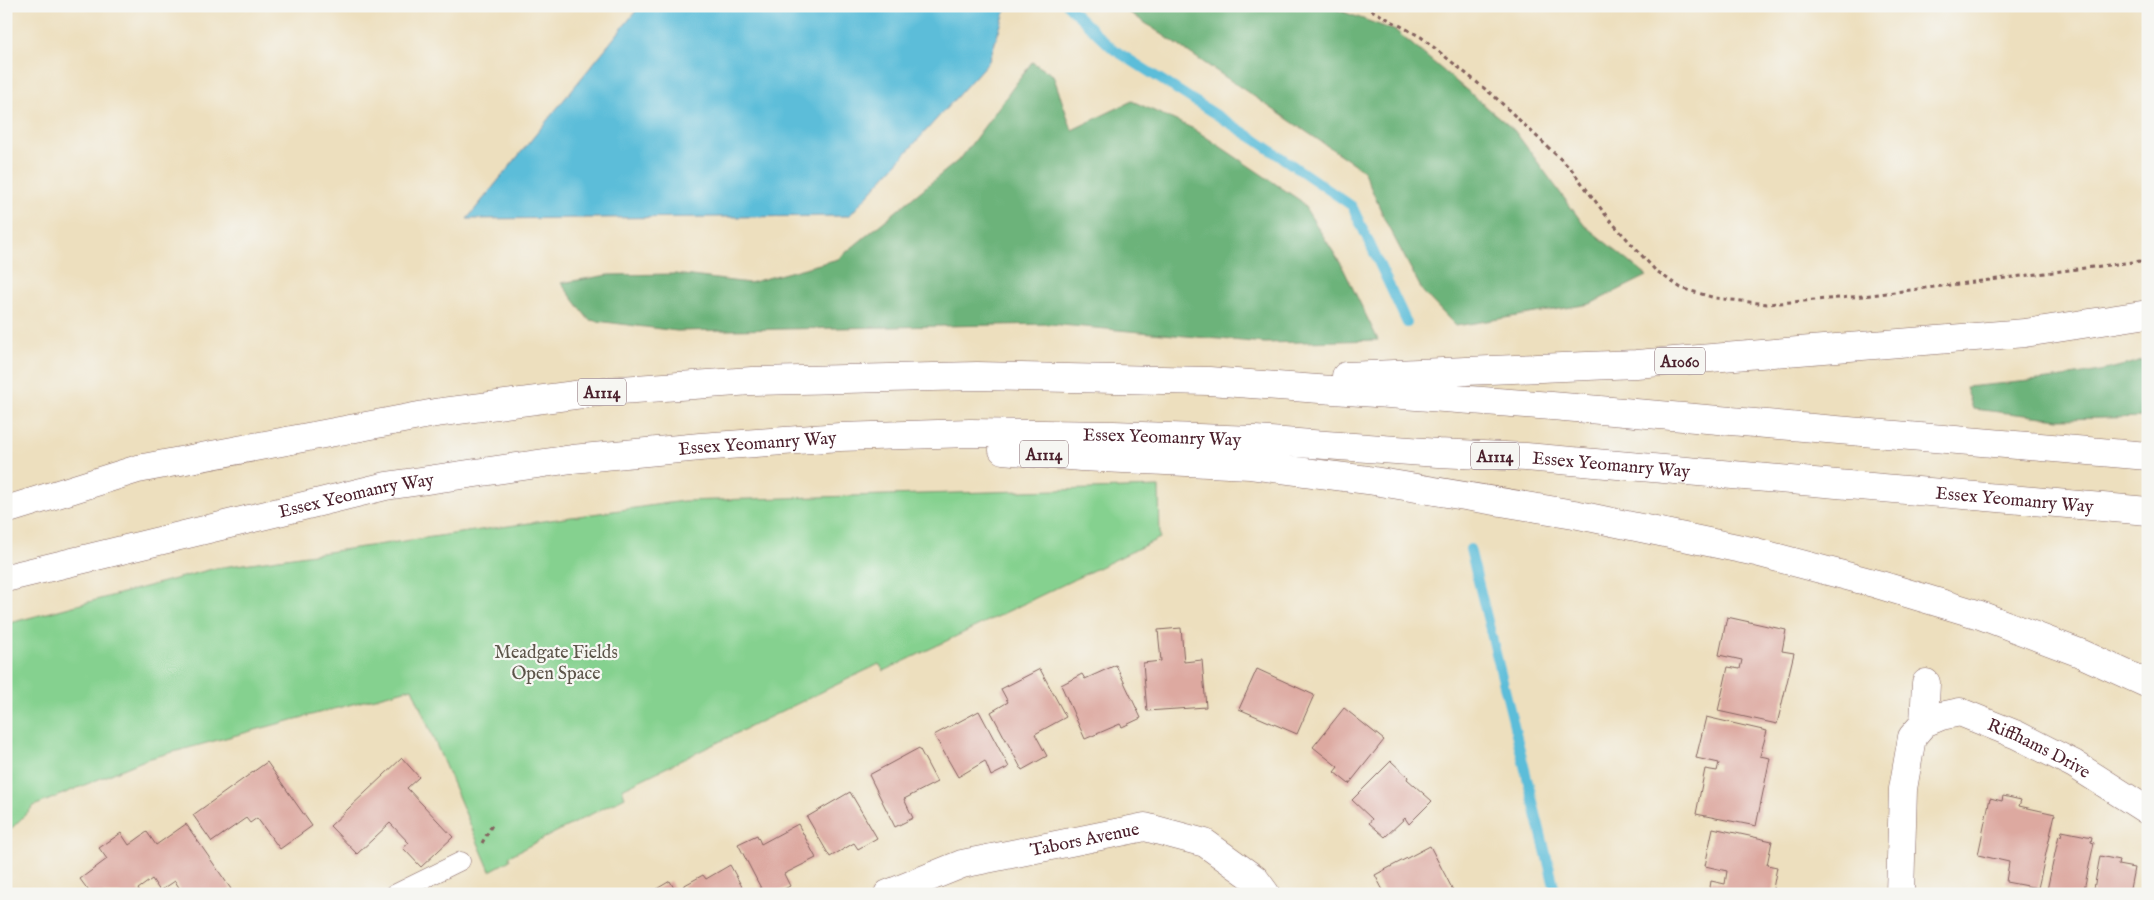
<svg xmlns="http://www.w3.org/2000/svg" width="2154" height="900" font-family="'IM FELL English',serif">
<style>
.green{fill:#85d18f;stroke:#68785d}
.forest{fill:#6cb37a;stroke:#5b6952}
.water{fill:#5bbdd9;stroke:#526e82}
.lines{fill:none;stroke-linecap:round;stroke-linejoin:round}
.stream{stroke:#5bbdd9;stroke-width:10}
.building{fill:#dda9a0}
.service-casing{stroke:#83625e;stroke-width:19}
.minor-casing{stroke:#83625e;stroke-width:29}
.primary-casing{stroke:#83625e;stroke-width:29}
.path{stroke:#83625e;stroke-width:3;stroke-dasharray:4 4;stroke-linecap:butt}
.service{stroke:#fff;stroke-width:18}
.minor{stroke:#fff;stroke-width:28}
.primary{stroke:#fff;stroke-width:28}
.labels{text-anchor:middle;stroke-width:4.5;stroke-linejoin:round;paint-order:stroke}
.shield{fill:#f6f6f2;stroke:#7e6067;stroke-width:1}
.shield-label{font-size:16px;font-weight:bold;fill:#4a1f2b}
.street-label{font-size:18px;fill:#4a1f2b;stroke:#f6f6f2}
.park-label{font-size:18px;fill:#5c5449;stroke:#f6f6f2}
</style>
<rect width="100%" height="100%" fill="#f6f6f2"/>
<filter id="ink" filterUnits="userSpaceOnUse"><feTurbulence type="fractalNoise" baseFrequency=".02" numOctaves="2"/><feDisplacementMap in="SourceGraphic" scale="10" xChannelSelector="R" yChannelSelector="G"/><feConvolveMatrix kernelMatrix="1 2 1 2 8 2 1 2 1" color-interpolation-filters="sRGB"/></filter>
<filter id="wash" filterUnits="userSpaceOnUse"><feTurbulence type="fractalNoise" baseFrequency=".0096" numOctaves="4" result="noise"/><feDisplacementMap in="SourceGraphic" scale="20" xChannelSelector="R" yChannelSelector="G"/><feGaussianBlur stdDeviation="1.12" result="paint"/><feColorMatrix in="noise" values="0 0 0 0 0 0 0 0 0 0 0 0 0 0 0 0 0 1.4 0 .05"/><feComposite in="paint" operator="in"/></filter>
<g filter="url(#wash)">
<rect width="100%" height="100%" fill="#eddfbe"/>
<path class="green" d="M1159 487 1160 538 884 671 879 664 622 789 625 797 509 856 510 860 490 871 412 688 147 759 34 806 6 834V624L216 568 683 501Z"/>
<g class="forest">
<path d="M1120 6H1327L1396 31 1514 130 1584 225 1647 276 1590 304 1456 326 1423 292 1386 222 1363 170Z"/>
<path d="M1032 62 1053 75 1072 130 1132 101 1194 129 1301 201 1341 264 1378 340 1265 343 1050 324 677 331 589 320 561 283 608 275 675 274 749 283 838 259 961 158Z"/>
<path d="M2148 358V417L2060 419 1973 409 1966 387C2026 381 2090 378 2148 358Z"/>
</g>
<path class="water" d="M640 6H1007L989 61 849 216 467 219Z"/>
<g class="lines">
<g class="stream">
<path d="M1068 6 1113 49 1256 140 1352 206 1407 323"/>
<path d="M1470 549 1556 894"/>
</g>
</g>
<g id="blocks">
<g class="building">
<path d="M1727 617 1786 630 1782 651 1794 653 1777 724 1718 711 1728 667 1740 669 1742 660 1719 655Z"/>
<path d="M1181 628 1184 662 1202 660 1206 707 1147 711 1143 663 1161 661 1158 630Z"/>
<path d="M1116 665 1141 718 1122 727 1120 724 1085 739 1061 685 1082 674 1085 679Z"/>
<path d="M1040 669 1066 717 1035 734 1047 756 1022 770 991 712 1008 702 1001 689Z"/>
<path d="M1257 669 1314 695 1297 734 1239 709Z"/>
<path d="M1344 708 1384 740 1349 784 1334 772 1338 767 1313 747Z"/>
<path d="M979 711 1009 767 991 776 985 761 958 777 934 735Z"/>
<path d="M1706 717 1767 731 1760 756 1770 758 1756 826 1696 814 1705 769 1717 771 1719 763 1696 758Z"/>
<path d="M919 748 937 782 904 799 913 818 895 827 869 775Z"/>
<path d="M402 758 419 777 407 788 453 837 421 867 403 848 409 843 390 823 357 854 330 826Z"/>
<path d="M1391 761 1408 777 1407 779 1432 801 1409 824 1405 818 1385 837 1369 823 1372 819 1352 800Z"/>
<path d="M267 762 312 826 280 849 257 818 250 823 246 818 212 842 193 815Z"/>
<path d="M850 792 877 838 858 849 854 843 830 857 807 817Z"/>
<path d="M2003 796 2021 800 2019 806 2055 814 2038 888 2006 882 2009 862 1978 855 1990 798 2002 801Z"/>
<path d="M186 824 231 889 223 894H183L175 881 160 891 152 879 138 889 141 894H91L80 879 107 859 99 848 121 833 129 845 147 832 156 845Z"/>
<path d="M798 824 816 858 784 874 790 886 775 894H764L738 844 757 835 761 844Z"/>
<path d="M1713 828 1772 841 1767 865 1777 867 1772 894H1709L1711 881 1725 884 1727 871 1705 866Z"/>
<path d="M2062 831 2092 837 2091 842 2094 843 2083 894H2065L2047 890 2059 835 2061 836Z"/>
<path d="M1430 846 1455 894H1385L1375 875Z"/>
<path d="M2100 856 2119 860 2118 865 2134 868 2129 894H2093Z"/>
<path d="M730 865 746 894H687L683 886 703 875 706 879Z"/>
<path d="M670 881 677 894H648Z"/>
<path d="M2143 881 2148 882V894H2141Z"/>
</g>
</g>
</g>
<g filter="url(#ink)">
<use href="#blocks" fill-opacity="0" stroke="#83625e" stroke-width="1"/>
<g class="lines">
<defs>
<path id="service" d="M394 894 461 861"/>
<g id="minor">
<path d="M1924 723 1926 683"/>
<path id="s1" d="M888 894 962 864 1145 827 1205 843 1255 879 1266 894"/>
<path id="s2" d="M1900 894 1903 789 1912 737 1924 723 1941 716 1960 712 2017 735 2074 764 2148 811"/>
</g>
<g id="primary">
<path d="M1346 376 1636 364 2025 333 2148 314"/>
<path d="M1003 450 1081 457 1250 465 1368 480 1574 514 1756 552 1877 584 1980 615 2080 653 2148 684"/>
<path d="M6 510 138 469 435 413 606 391 752 381 977 376 1209 381 1552 406 2148 456"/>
<path id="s3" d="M6 578 386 486 572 459 700 447 840 437 970 433 1114 435 1255 440 1438 453 1526 457 2148 511"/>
</g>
</defs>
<use href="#service" class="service-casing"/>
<use href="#minor" class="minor-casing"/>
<use href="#primary" class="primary-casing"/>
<g class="path">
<path d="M1364 6 1421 37 1495 97 1572 170 1608 218 1655 270 1681 288 1715 298 1767 304 1863 296 2148 260"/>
<path d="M482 843 492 825"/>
</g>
<use href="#service" class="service"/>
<use href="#minor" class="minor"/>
<use href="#primary" class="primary"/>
</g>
</g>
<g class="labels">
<g class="shield">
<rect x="1655" y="347.5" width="50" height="27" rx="4"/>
<rect x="578" y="378.5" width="48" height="27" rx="4"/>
<rect x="1020" y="440.5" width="48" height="27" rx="4"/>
<rect x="1471" y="442.5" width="48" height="27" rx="4"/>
</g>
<g class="shield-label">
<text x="1680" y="367">A1060</text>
<text x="602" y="398">A1114</text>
<text x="1044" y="460">A1114</text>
<text x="1495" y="462">A1114</text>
</g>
<g class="street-label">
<text dy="6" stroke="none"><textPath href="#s3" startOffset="1170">Essex Yeomanry Way</textPath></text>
<text dy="6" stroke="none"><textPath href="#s3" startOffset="765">Essex Yeomanry Way</textPath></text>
<text dy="6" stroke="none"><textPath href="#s3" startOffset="1620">Essex Yeomanry Way</textPath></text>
<text dy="6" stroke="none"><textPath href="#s3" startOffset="360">Essex Yeomanry Way</textPath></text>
<text dy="6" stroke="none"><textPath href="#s3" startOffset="2025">Essex Yeomanry Way</textPath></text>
<text dy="6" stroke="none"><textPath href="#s2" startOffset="301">Riffhams Drive</textPath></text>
<text dy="6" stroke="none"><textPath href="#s1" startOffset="205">Tabors Avenue</textPath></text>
</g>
<g class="park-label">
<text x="556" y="658">Meadgate Fields<tspan x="556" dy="21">Open Space</tspan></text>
</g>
</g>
<rect width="2154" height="900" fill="none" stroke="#f6f6f2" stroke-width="25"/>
</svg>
